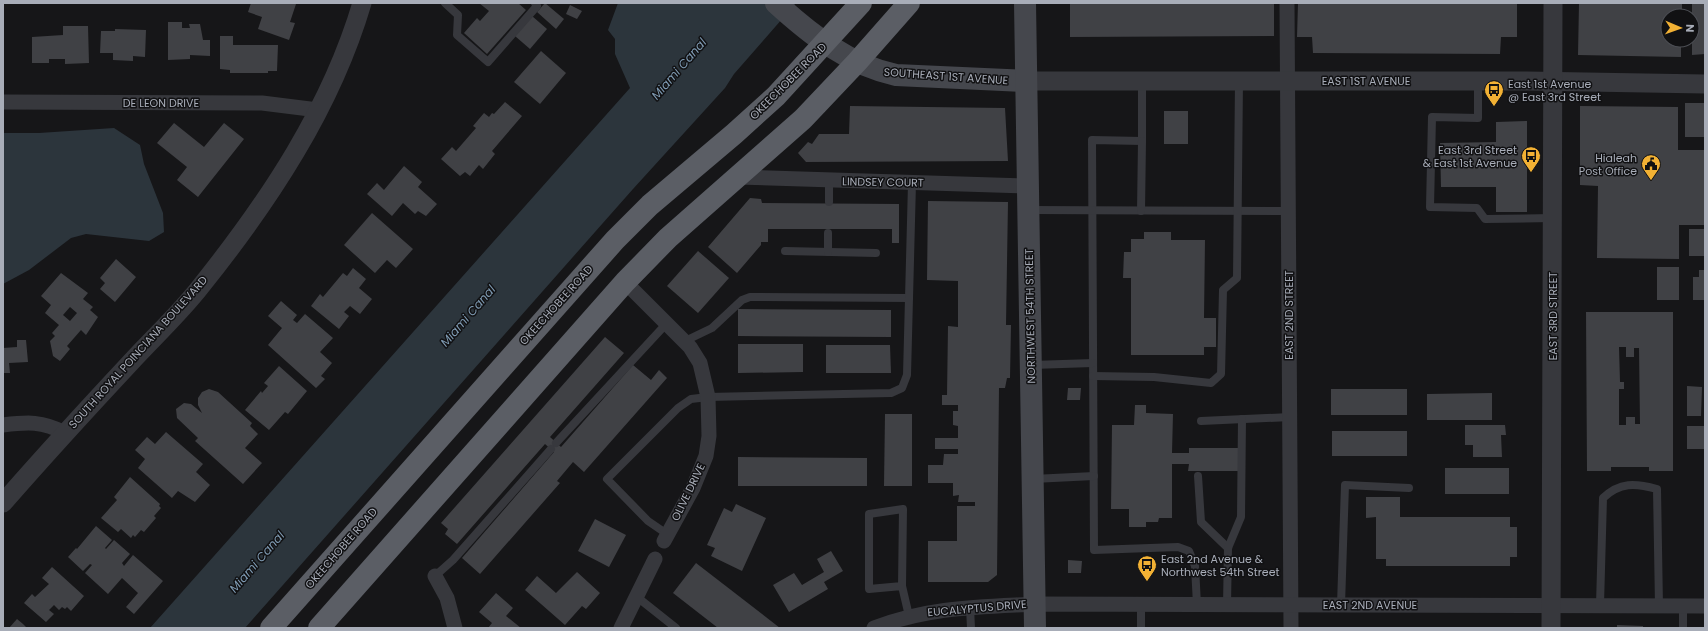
<svg xmlns="http://www.w3.org/2000/svg" width="1708" height="631" font-family="Poppins,sans-serif">
<style>
.water{fill:#2c353c}
.building{fill:#404145;fill-rule:evenodd}
.lines{fill:none;stroke-linecap:round;stroke-linejoin:round}
.service{stroke:#37383d;stroke-width:8}
.minor{stroke:#37383d;stroke-width:15}
.tertiary{stroke:#37383d;stroke-width:19}
.secondary{stroke:#45474d;stroke-width:22}
.trunk{stroke:#5b5e65;stroke-width:22}
.labels{text-anchor:middle;stroke-width:3;stroke-linejoin:round;paint-order:stroke}
.street-label{font-size:11px;fill:#a8adb8;stroke:#111113}
.poi-label{font-size:11px;fill:#a8adb8;stroke:#111113;text-anchor:start}
.water-label{font-size:12px;font-style:italic;fill:#7f9bb3;stroke:#111113}
</style>
<rect width="100%" height="100%" fill="#161618"/>
<g class="water">
<path d="M618 3H796L734 74 725 88 633 189 245 628H150L630 88 615 54V39L608 30Z"/>
<path d="M114 128 140 145 144 164 163 213 164 232 149 241 86 234 71 238 29 270 3 284V133H39Z"/>
</g>
<g class="building">
<path d="M251 3 296 4 290 22 295 23 289 40 258 29 262 17 248 12Z"/>
<path d="M479 3H518L526 10 487 54 464 33 477 18 480 21 489 11Z"/>
<path d="M545 3 564 19 556 29 537 12Z"/>
<path d="M1070 3H1274V36L1070 37Z"/>
<path d="M1298 3H1517V37H1501L1500 54 1313 53 1312 37H1297Z"/>
<path d="M1579 3H1682V16H1668V40H1681V57L1578 55Z"/>
<path d="M1692 3H1705V54L1692 55Z"/>
<path d="M570 5 582 11 577 19 566 14Z"/>
<path d="M532 16 547 29 530 49 515 36Z"/>
<path d="M168 22H182V28H190L189 24H200L203 40H210V56L190 55V59L168 60Z"/>
<path d="M63 26H88L89 63 65 64V59H49V63H32V37L63 35Z"/>
<path d="M115 29 146 30 145 57 133 56V61L113 60V53H100L101 31H115Z"/>
<path d="M220 36H233V45H278L277 71H268V73H230V70L220 69Z"/>
<path d="M541 51 566 73 540 104 514 82Z"/>
<path d="M505 102 522 116 492 151 495 154 483 169 479 165 470 176 465 172 460 176 441 159 452 147 456 151 476 128 473 126 484 113 489 117 492 113 494 114Z"/>
<rect x="1685" y="103" width="20" height="34"/>
<path d="M850 106 1005 108 1008 161 806 162 798 153 808 142 812 144 819 134H849Z"/>
<path d="M1580 106 1678 107V150H1705V225H1679V259L1597 258 1598 186 1580 185Z"/>
<rect x="1164" y="111" width="24" height="33"/>
<path d="M1527 121V212H1496V187H1441L1440 143 1496 142V122Z"/>
<path d="M174 123 204 147 224 123 244 139 198 197 177 180 187 167 157 143Z"/>
<path d="M404 166 422 182 418 187 437 204 426 216 418 211 415 214 403 203 392 216 367 194 377 183 384 190Z"/>
<path d="M750 198 761 199 762 203 899 204V243H892V229H768V242H761V245L737 273 708 247Z"/>
<path d="M928 201 1008 202 1006 325H1011L1010 378H1007L1005 388H999L997 575 988 582H928V541H957V506H975V502H958L959 495 953 496V483H928V465H943L944 454H958V449H935V438H958V426L953 425V411H958V405H942V395H947L948 326 958 327V281L927 280Z"/>
<path d="M372 213 413 249 396 268 387 260 375 273 344 245Z"/>
<rect x="1689" y="229" width="16" height="27"/>
<path d="M1144 232H1171V240H1205L1204 318H1216V347H1204V355H1131V278H1123L1124 252H1131V239H1144Z"/>
<path d="M698 251 729 278 698 313 667 286Z"/>
<path d="M116 259 136 277 115 302 100 289 105 283 100 278Z"/>
<rect x="1657" y="267" width="22" height="33"/>
<path d="M353 268 366 279 359 288 372 299 360 314 350 306 344 312 349 316 339 329 311 306 320 294 323 297 343 273 347 276Z"/>
<path d="M1699 270H1705V300H1693V277H1699Z"/>
<path d="M61 273 88 293 83 299 93 307 90 310 98 317 86 335 81 330 67 346 70 349 60 361 53 356 50 341 55 336 52 333 59 325 45 313 51 305 41 296ZM70 307 77 313 70 321 63 315Z"/>
<path d="M281 301 297 315 293 320 297 323 305 314 333 338 320 352 332 363 321 376 325 379 316 388 268 345 282 328 268 316Z"/>
<path d="M738 309 891 310V337L738 336Z"/>
<path d="M1586 312H1673V471H1649V467H1611V471H1587ZM1619 347H1626V357H1634V348H1639L1640 424H1635V417H1626V425H1619V389H1624V382H1620Z"/>
<path d="M605 337 624 353 550 437 561 447 633 365 651 380 659 370 667 378 584 472 573 462 557 481 560 483 480 574 462 558 554 452 545 444 457 544 445 534 448 529 441 523Z"/>
<path d="M17 340H26L28 362 9 363 10 373H3V348L17 347Z"/>
<path d="M738 344H803V372L738 373Z"/>
<path d="M826 345H890L891 373H826Z"/>
<path d="M279 366 307 391 288 414 285 412 269 430 245 410 261 391 262 393 268 386 264 383Z"/>
<path d="M1687 386 1702 387 1701 416H1687Z"/>
<path d="M1068 388H1081L1080 400H1067Z"/>
<path d="M209 389 218 392 252 423 250 426 258 434 245 448 262 463 243 484 195 441 198 438 177 418 176 409 184 403 191 404 202 413 198 405V398L202 392Z"/>
<rect x="1331" y="389" width="76" height="26"/>
<path d="M1492 393V420H1427V394Z"/>
<path d="M1135 405H1146V413L1173 414 1172 453H1189V448H1238V471H1188L1189 464H1172V518H1159L1158 522H1146V527H1129V509H1111L1112 425H1134Z"/>
<path d="M885 414H912V486H884Z"/>
<path d="M1465 425H1505L1506 435H1501L1502 457H1473V445H1465Z"/>
<rect x="1687" y="426" width="18" height="23"/>
<rect x="1332" y="431" width="75" height="25"/>
<path d="M166 432 203 464 196 472 210 485 195 502 178 491 172 498 138 468 145 459 135 450 147 437 155 444Z"/>
<path d="M738 457 867 458V486H738Z"/>
<rect x="1445" y="468" width="64" height="26"/>
<path d="M130 477 160 504 159 506 161 508 154 516 156 518 144 532 141 530 135 537 133 535 131 538 121 529 118 532 101 518 117 500 114 497Z"/>
<path d="M1366 497H1400V517H1510V527H1517V557H1510V566H1386V559H1376V517L1366 518Z"/>
<path d="M736 504 766 518 742 571 711 556 715 548 707 545 724 508 732 512Z"/>
<path d="M595 519 626 535 609 567 578 551Z"/>
<path d="M96 526 112 540 105 548 106 549 114 540 130 554 122 563 124 566 133 555 163 581 134 614 126 607 138 593 122 578 108 594 85 573 92 565 90 564 83 571 68 557 76 548 77 549Z"/>
<path d="M831 551 843 571 824 582 828 589 789 612 773 585 794 573 802 585 824 572 817 559Z"/>
<path d="M1068 560 1082 561 1081 573H1068Z"/>
<path d="M696 563 780 628H718L673 593Z"/>
<path d="M52 567 84 596 71 611 67 607 65 609 62 607 59 610 54 605 49 610 54 614 46 622 24 603 32 594 35 597 49 584 42 578Z"/>
<path d="M577 572 600 593 586 609 582 606 565 625 525 590 537 576 556 593Z"/>
<path d="M496 593 513 608 506 616 521 628H488L492 623 479 612Z"/>
<path d="M17 619 23 624 27 628H9Z"/>
<path d="M1617 625 1643 626V628H1617Z"/>
</g>
<g class="lines">
<g class="service">
<path d="M445 3 458 15 457 35 488 62 537 6 535 3"/>
<path d="M1142 81V141L1092 140 1094 550 1178 547 1189 551 1195 566 1197 605"/>
<path d="M1478 81V118L1432 117 1430 207 1477 208 1485 219 1553 218"/>
<path d="M829 202V181"/>
<path d="M1029 210 1288 211"/>
<path d="M1141 211 1142 141"/>
<path d="M785 251 876 253"/>
<path d="M828 252V233"/>
<path d="M685 341 712 328 742 300 750 297 909 298"/>
<path d="M1032 365 1093 363"/>
<path d="M1093 376 1154 377 1211 383 1221 374 1223 290 1237 278 1239 81"/>
<path d="M1201 421 1290 417"/>
<path d="M556 443 667 323"/>
<path d="M1198 476 1201 522 1228 548"/>
<path d="M1033 479 1094 476"/>
<path d="M667 534 648 521 607 479 678 408 691 399 708 397 891 393 902 388 907 375 912 183"/>
<path d="M435 576 453 560 551 449"/>
<path d="M902 586 869 589V514L903 509 902 586 909 616"/>
<path d="M637 597 676 628"/>
<path d="M1227 605 1228 548 1241 517 1242 419"/>
<path d="M1341 605 1345 485 1409 488"/>
<path d="M1600 605 1603 498C1620 482 1635 483 1657 489L1659 606"/>
<path d="M1683 606V628"/>
<path d="M970 607 971 628"/>
<path d="M1141 628V604"/>
</g>
<g class="minor">
<path d="M1287 3 1291 628"/>
<path d="M3 102 262 103 318 110"/>
<path d="M738 177 1028 186"/>
<path d="M625 282 690 347 700 363 708 397 709 436 706 456 693 488 664 541"/>
<path d="M3 425C28 422 42 421 65 433"/>
<path d="M435 576 447 598 455 628"/>
<path d="M621 628 655 559"/>
<path d="M874 628C928 607 978 607 1035 604L1705 606"/>
</g>
<g class="tertiary">
<path d="M1026 81H1527L1705 84"/>
<path d="M3 503C45 455 88 408 131 362 154 337 180 313 201 286 269 201 331 108 362 3"/>
<path d="M1551 628 1553 3"/>
</g>
<g class="secondary">
<path d="M776 3C810 34 849 65 896 75L1026 81"/>
<path d="M1025 3 1035 628"/>
</g>
<g class="trunk">
<path d="M271 628 615 240 650 205 734 134 776 96 861 3"/>
<path d="M319 628 625 282 668 238 803 119 857 62 909 3"/>
</g>
</g>
<defs>
<symbol id="bus-pin" viewBox="-11 -11 22 30"><path d="M0 17L-7.5 6A9.5 9.5 0 1 1 7.5 6Z" fill="#f2b134" stroke="#111113"/><path d="M-5-6H5V4H4V6H2V4H-2V6H-4V4H-5ZM-3.5-4V0h7V-4ZM-3.5 1.2v1.5H-2V1.2ZM2 1.2v1.5H3.5V1.2Z" fill="#111"/></symbol>
<symbol id="civic-pin" viewBox="-11 -11 22 30"><path d="M0 17L-7.5 6A9.5 9.5 0 1 1 7.5 6Z" fill="#f2b134" stroke="#111113"/><path d="M-.6-6.5H3V-4.5H.6V-3L4-1V1h2V6H-6V1h2V-1L-.6-3ZM-1.2 2.5V6h2.4V2.5Z" fill="#111"/></symbol>
</defs>
<g fill-rule="evenodd">
<use href="#bus-pin" x="1483" y="79" width="22" height="30"/>
<use href="#bus-pin" x="1520" y="145" width="22" height="30"/>
<use href="#civic-pin" x="1640" y="153" width="22" height="30"/>
<use href="#bus-pin" x="1136" y="554" width="22" height="30"/>
</g>
<g class="labels">
<g class="street-label">
<text transform="translate(946 76) rotate(4)" y="4">SOUTHEAST 1ST AVENUE</text>
<text transform="translate(788 81) rotate(-45)" y="4">OKEECHOBEE ROAD</text>
<text x="1366" y="85">EAST 1ST AVENUE</text>
<text x="161" y="107">DE LEON DRIVE</text>
<text transform="translate(883 182) rotate(1)" y="4">LINDSEY COURT</text>
<text transform="translate(556 305) rotate(-48)" y="4">OKEECHOBEE ROAD</text>
<text transform="translate(1289 315) rotate(-90)" y="4">EAST 2ND STREET</text>
<text transform="translate(1030 316) rotate(-91)" y="4">NORTHWEST 54TH STREET</text>
<text transform="translate(1553 316) rotate(-90)" y="4">EAST 3RD STREET</text>
<text transform="translate(138 352) rotate(-48)" y="4">SOUTH ROYAL POINCIANA BOULEVARD</text>
<text transform="translate(688 492) rotate(-64)" y="4">OLIVE DRIVE</text>
<text transform="translate(341 548) rotate(-49)" y="4">OKEECHOBEE ROAD</text>
<text x="1370" y="609">EAST 2ND AVENUE</text>
<text transform="translate(977 608) rotate(-5)" y="4">EUCALYPTUS DRIVE</text>
</g>
<g class="poi-label">
<text x="1508" y="88">East 1st Avenue<tspan x="1508" dy="13">@ East 3rd Street</tspan></text>
<text x="1517" y="154" text-anchor="end">East 3rd Street<tspan x="1517" dy="13">&amp; East 1st Avenue</tspan></text>
<text x="1637" y="162" text-anchor="end">Hialeah<tspan x="1637" dy="13">Post Office</tspan></text>
<text x="1161" y="563">East 2nd Avenue &amp;<tspan x="1161" dy="13">Northwest 54th Street</tspan></text>
</g>
<g class="water-label">
<text transform="translate(679 69) rotate(-49)" y="4">Miami Canal</text>
<text transform="translate(468 316) rotate(-49)" y="4">Miami Canal</text>
<text transform="translate(257 562) rotate(-49)" y="4">Miami Canal</text>
</g>
</g>
<rect width="1708" height="631" fill="none" stroke="#a8adb8" stroke-width="8"/>
<g transform="translate(1680 28) rotate(92)"><circle r="19" fill="#111113" stroke="#4d4f55"/>
<path d="M0-3L7 15L0 10L-7 15Z" fill="#f2b134"/>
<text y="-6" font-size="11" font-weight="bold" text-anchor="middle" fill="#a8adb8">N</text>
</g>
</svg>
